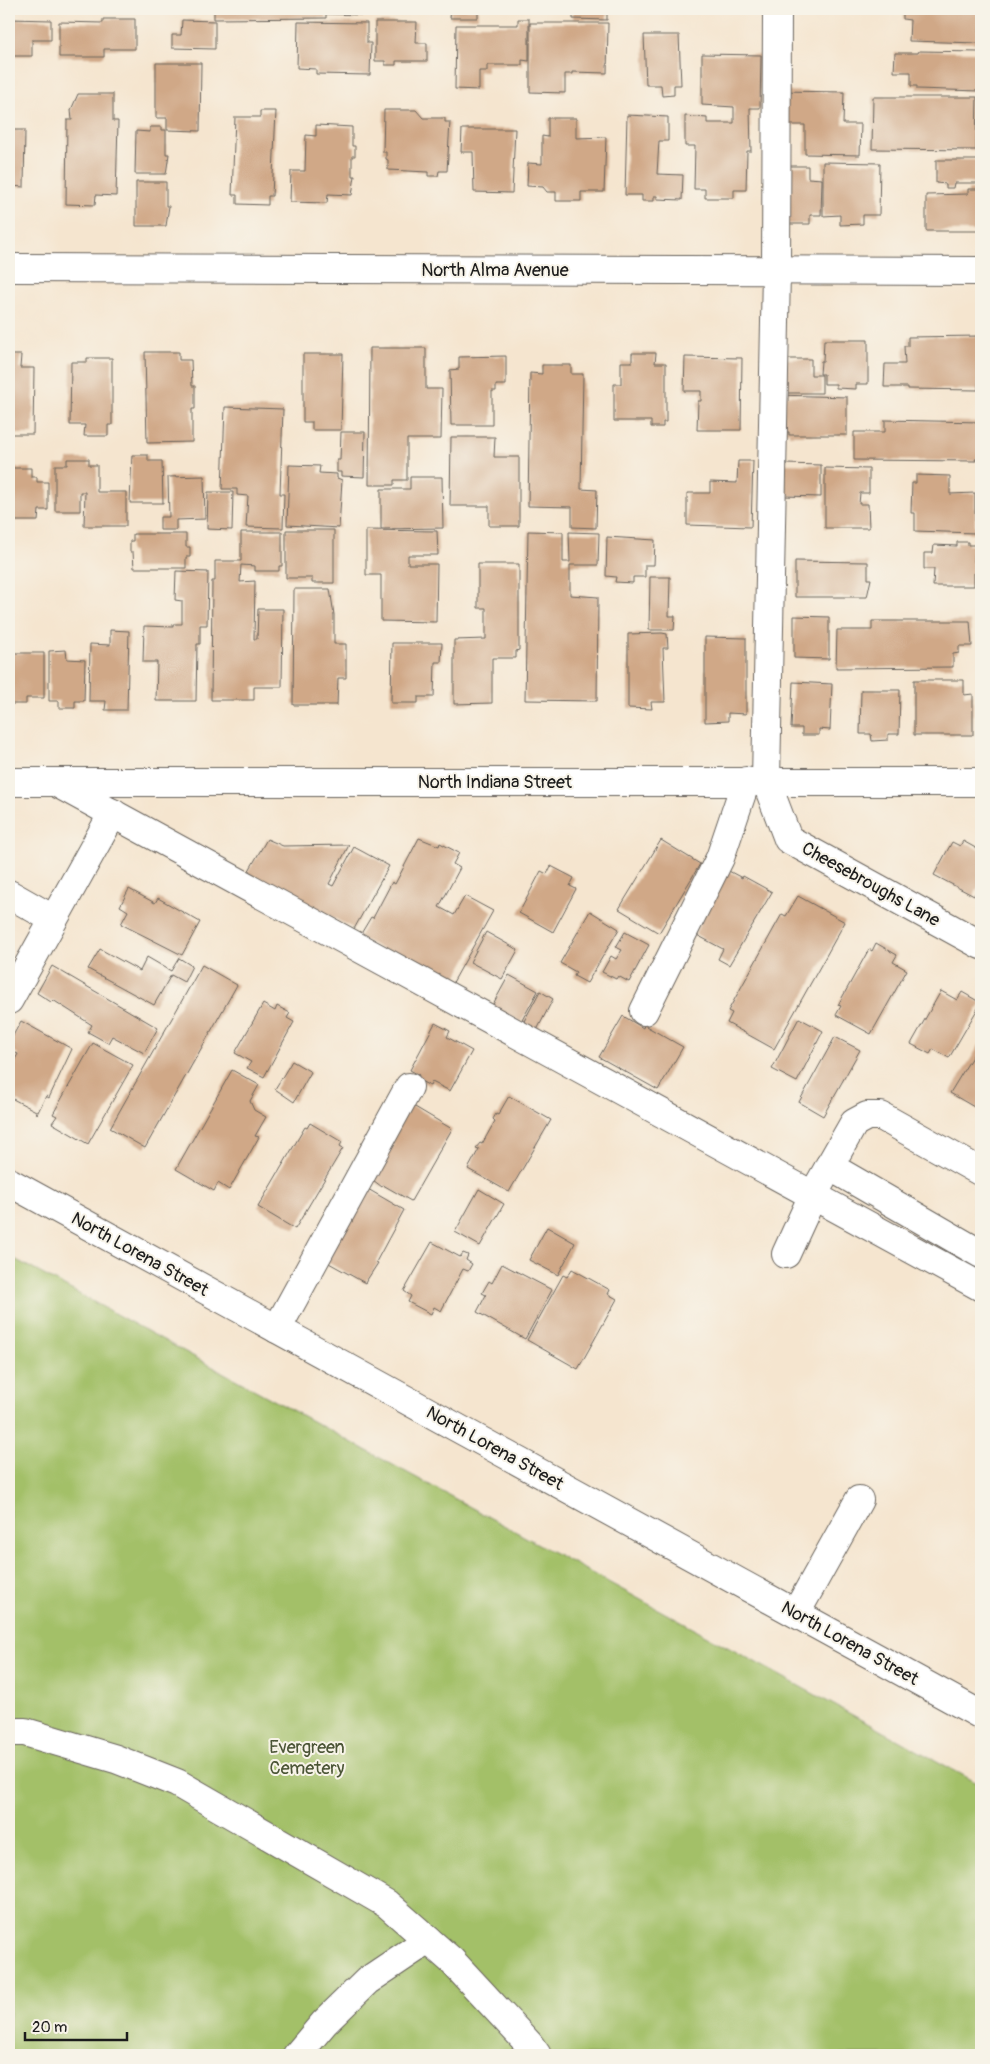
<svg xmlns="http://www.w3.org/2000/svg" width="990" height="2064" font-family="Pangolin,sans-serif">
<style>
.green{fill:#a3c067;stroke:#606e42}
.building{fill:#d0a887}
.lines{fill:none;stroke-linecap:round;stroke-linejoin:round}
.minor-casing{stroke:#68625b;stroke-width:30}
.minor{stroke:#fff;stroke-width:28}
.labels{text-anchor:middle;stroke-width:4;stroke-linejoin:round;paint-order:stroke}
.street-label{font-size:18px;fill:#1c1c1c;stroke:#f7f3e8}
.park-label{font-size:18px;fill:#4b5536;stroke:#f7f3e8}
</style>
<rect width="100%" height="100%" fill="#f7f3e8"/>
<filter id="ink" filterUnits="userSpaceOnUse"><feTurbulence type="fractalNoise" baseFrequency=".02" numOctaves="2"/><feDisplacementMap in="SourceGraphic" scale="10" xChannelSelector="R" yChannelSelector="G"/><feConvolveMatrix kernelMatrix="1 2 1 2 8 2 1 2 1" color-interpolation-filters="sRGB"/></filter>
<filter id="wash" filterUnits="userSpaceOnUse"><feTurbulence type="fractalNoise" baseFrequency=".0096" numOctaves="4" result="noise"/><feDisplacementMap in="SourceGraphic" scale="20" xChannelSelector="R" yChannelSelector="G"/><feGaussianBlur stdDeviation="1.12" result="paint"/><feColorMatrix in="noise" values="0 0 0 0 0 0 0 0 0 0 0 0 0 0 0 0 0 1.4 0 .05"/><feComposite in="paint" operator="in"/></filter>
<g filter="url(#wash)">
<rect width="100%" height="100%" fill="#f5e5cf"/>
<path class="green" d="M9 1256 981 1785V2055H9Z"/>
<g id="blocks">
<g class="building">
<path d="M214 9H367V15L326 14V18L214 19Z"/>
<path d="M451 9H478V18H450Z"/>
<path d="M573 9H607V20L573 19Z"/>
<path d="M903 9H980L979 43 909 41 910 20 903 19Z"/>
<path d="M9 19 51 20V40H32V56H9Z"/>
<path d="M103 19H135V49H104V57H59V22L103 23Z"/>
<path d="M518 19H529V61L522 60V65H487V71H479V90L455 89 456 25H518Z"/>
<path d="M182 20 215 21V49L172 48V35H181Z"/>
<path d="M298 22 367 23V43H371L370 75 316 74V69L297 68Z"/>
<path d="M375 22H417L416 43H427V61H396V65H385V61H375Z"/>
<path d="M530 23H608L607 73 572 72V74H565V93L530 92Z"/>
<path d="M644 35H679L681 85H674V95L662 96 661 85H646Z"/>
<path d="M919 51 979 52V91L917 89V86H911V72H894L895 53H918Z"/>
<path d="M702 54 761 55 760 108H750L751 151H747L746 190H734V198H705V189H694L695 146H685V116L707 118V123H734V107L702 105Z"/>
<path d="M156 63H201L200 131 167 130V118H156Z"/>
<path d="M780 91 844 92 843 124H861L860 155 805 154V125H779Z"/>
<path d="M78 94H113V121H118L116 196 96 195 95 205 66 204 67 120H72L71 110Z"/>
<path d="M873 97H977L976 150 872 149Z"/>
<path d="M384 110H416L423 118H445V122H450L447 171H439L438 176H428V172L388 170V160L386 159V152H383Z"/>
<path d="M260 111H276L272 196H268V205L237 204V195H232L235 117H260Z"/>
<path d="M627 115 668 117V141H659L657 174 683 175 682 200 657 199V196H654V201H642V195H625Z"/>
<path d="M548 118H576V138L606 137 604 192H581V201H556V192H547L543 187 527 186 528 163 542 164V136L548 137Z"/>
<path d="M316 125 352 127V146H355V156H352V176H355L352 195 328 194 327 203 290 202 291 171H305L306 135 316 136Z"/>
<path d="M150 127H162V130H166V154H169L166 174H135L136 131 150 132Z"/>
<path d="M462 129H515L512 193 474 192 473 152H461Z"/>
<path d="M9 130H25L24 187 10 186V191Z"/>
<path d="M936 160H981V183H954L953 188H946V184L936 183Z"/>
<path d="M823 162 880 163 879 215H863V224L840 225V215L823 216Z"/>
<path d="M781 166H808V178L822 179 821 215H810V224H788Z"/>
<path d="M136 182H166V206H169L166 226H136Z"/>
<path d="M968 189H981V231H926V195L968 194Z"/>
<path d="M980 336 978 390 908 389V387H884L885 364H905L904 346H908V337Z"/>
<path d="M824 340H868V384H856V389L836 388V384H824V374H820L821 361H823Z"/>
<path d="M370 348H426V389H442L441 439H407V480H394V485H369Z"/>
<path d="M145 352H179V360H191L192 386H195V409H192V442L147 443Z"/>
<path d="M632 353H656L655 363H666V422H663V427H651V421H614V384H621V362H632Z"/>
<path d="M303 354H343L341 430H312V422H303Z"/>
<path d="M9 355H21L20 368H34L33 434H9Z"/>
<path d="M506 356V385H496V391H492V425H451L450 370 459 369V357Z"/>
<path d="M685 357 742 358 741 430H697L698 401H701V391H684Z"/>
<path d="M87 358H112V425H108V436H84L85 425H70L71 362H87Z"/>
<path d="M777 359H811V375H822V393H777Z"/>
<path d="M542 365H571V374H583L581 489 597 490 596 528 572 527V507L528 506 530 373 542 374Z"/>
<path d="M777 395 847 397V435H789V432H777Z"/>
<path d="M225 407 283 409 280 494H284L283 528 246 527 248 496 237 495V489H222Z"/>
<path d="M885 420 981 422V459H975L976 461 854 460V432H885Z"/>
<path d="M341 432H365L364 477 341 476V472H337V460H340Z"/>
<path d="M451 437H495L494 457H519V526H489V506H450Z"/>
<path d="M132 455H148V461H162L163 503H130Z"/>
<path d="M67 459H89V465H97V492H126V526H84L85 492H80V511H55V465H67Z"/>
<path d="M738 461H753L751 527 687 525V493H710V482L737 483Z"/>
<path d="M785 464 821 465V497L784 496Z"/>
<path d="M289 465 320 466 319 473 337 474V478L342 480 339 528 287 525Z"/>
<path d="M12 468H31V477H37V482H48V510H39L38 521H9V477H12Z"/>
<path d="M825 468 869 469V493H860L859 504H868L869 528H825Z"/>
<path d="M916 475 950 476V494L975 493V533L915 531V513H911L912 483H916Z"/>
<path d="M204 476 205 519 176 520V530H160V517H169L168 477Z"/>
<path d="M410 477H442L443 528 381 529V489H410Z"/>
<path d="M208 492H233L232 530 207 529Z"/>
<path d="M286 530H334V583H312V578H286Z"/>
<path d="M366 530 437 531 438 555H408V564H437L436 622 381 621V575H366Z"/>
<path d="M528 531 563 532V562H570L569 532 599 533 598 565H570V595L598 597 597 701 525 700Z"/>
<path d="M241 532H282V566H279V571H255V566L241 565 240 582 255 581 254 639H257L258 609H283L282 687H254V700H211L212 581H215V561H241Z"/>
<path d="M133 534H186V547H190V557H186V568H134L133 552H130V541H133Z"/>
<path d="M607 537 655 540 654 565H645V577H633V583L615 582 616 577 606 576Z"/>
<path d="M957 542H968V545H975L974 562H978V574L974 573V586H933L934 569H924V553H933L934 545 957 546Z"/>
<path d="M795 561 868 562V579H871L867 597H795Z"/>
<path d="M478 564H519V650L516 651V658H492V703L454 704V640L486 639V608H478Z"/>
<path d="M176 571 208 572 207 625H200V644H197L196 701H156L157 662H143L144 626 173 627V624H182V601L175 600Z"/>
<path d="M650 577H670L669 616H675L674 630H649Z"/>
<path d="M294 589H330L334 615V644H346V678H338L337 705H293Z"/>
<path d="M794 616 829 617V659L794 658Z"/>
<path d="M872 621H970L972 646H959V653L953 654V667L836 668 837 630H872Z"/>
<path d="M110 630 129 631 127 710H105L106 701H89L90 644 110 645Z"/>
<path d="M662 633 667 634 668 648H663L665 702H651L652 709 628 708V634Z"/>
<path d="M705 637 746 638V714L728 713V721L705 722Z"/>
<path d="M392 643H442L441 662H435L434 697H418V703H391Z"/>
<path d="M66 650 67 659 85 660 84 701H75V708H59V701H49V651Z"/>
<path d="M9 653H44V698H26V704H9Z"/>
<path d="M914 680H964V695L973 694V735H914Z"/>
<path d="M793 682 832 684 830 730 819 729V735H802V728H791Z"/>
<path d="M861 690H900L899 734H888V740L872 741 871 734H860Z"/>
<path d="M419 838 439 846 440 843 459 853 453 864 460 868 439 907 454 915 465 896 493 911 451 986 359 937 371 917 373 918 392 882 395 884Z"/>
<path d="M267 839 283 846 349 845 329 884 333 886 354 847 389 866 354 929 323 912 320 916 247 874Z"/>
<path d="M661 840 700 864 659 933 619 909Z"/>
<path d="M963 841 981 851V881L974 896 934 875 952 842 960 846Z"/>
<path d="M551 866 574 878 570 886 576 889 553 932 519 913 541 871 547 874Z"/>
<path d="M725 869 742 878 743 876 772 892 729 965 718 959 723 949 695 934Z"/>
<path d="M129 889 155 903 158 898 200 922 182 955 121 924 128 911 120 906Z"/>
<path d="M798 896 845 922 774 1049 727 1023 732 1013 728 1011 782 914 786 916Z"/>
<path d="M590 911 619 929 587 983 574 976 576 972 560 963Z"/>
<path d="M486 932 518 950 502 979 470 962Z"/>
<path d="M625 932 649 945 629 982 618 976 616 979 602 972 611 956 616 959 622 950 616 947Z"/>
<path d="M876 943 897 955 893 962 907 970 871 1034 836 1015 841 1006 838 1005 869 949 872 951Z"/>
<path d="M100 949 140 971 147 957 171 971 179 958 192 966 184 982 171 975 154 1005 88 969Z"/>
<path d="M202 965 237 985 145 1148 110 1128Z"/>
<path d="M52 966 158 1028 144 1053 112 1036 108 1043 88 1032 92 1025 53 1000 51 1002 37 993Z"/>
<path d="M509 975 538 991 521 1022 492 1006Z"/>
<path d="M540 991 553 999 537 1030 523 1023Z"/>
<path d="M941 991 957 1000 962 992 981 1003 949 1058 933 1049 930 1054 911 1044Z"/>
<path d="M263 1004 275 1011 277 1006 290 1013 287 1018 294 1022 264 1077 247 1068 251 1062 235 1053Z"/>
<path d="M623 1016 643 1028 644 1025 683 1047 658 1090 599 1057Z"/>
<path d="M799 1018 823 1031 797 1082 772 1069Z"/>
<path d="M21 1021 72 1049 49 1098 46 1096 37 1114 36 1111 9 1097V1070L18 1054 9 1049V1043Z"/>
<path d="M435 1023 450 1031 447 1037 472 1051 450 1091 432 1082 430 1086 417 1079 419 1075 410 1070Z"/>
<path d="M835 1037 860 1050 823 1116 799 1102Z"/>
<path d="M981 1042V1111L950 1093Z"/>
<path d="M93 1043 133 1065 88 1144 52 1123 57 1116 53 1114Z"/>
<path d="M292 1061 311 1072 294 1102 275 1089Z"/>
<path d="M232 1070 259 1085 250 1101 254 1110 266 1117 255 1136 259 1137 229 1190 218 1183 214 1191 176 1169Z"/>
<path d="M509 1096 551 1120 509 1192 468 1169 479 1149 476 1148 480 1143 482 1144 495 1121 493 1119 496 1114 498 1115Z"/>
<path d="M405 1103 415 1107 452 1129 411 1201 383 1185 382 1187 373 1180 394 1144 388 1141Z"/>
<path d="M310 1123 342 1142 340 1146 343 1148 295 1229 258 1207 305 1127 307 1128Z"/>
<path d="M361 1185 404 1210 376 1262 378 1263 365 1283 327 1262Z"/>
<path d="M479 1189 504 1204 480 1246 455 1232Z"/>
<path d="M547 1227 575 1243 558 1275 529 1260Z"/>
<path d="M432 1242 460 1257 463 1253 468 1255 466 1260 472 1264 468 1271 463 1269 441 1311 434 1307 431 1314 408 1302 411 1296 404 1291Z"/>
<path d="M502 1264 552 1290 525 1339 477 1312 486 1295 482 1293 489 1281 492 1283Z"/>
<path d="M572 1269 610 1290 608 1294 617 1299 578 1369 527 1340 563 1275 567 1277Z"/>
</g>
</g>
</g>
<g filter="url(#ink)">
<use href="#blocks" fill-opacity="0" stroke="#68625b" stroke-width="1"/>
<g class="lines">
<defs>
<g id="minor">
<path d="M777 9 776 271 766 781 788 839 981 945"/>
<path d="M9 268 981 271"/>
<path d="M9 782H981"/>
<path d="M55 782 981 1287"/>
<path d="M9 894 53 919"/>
<path d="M9 1000 113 813"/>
<path d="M644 1011 720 858 746 781"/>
<path d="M829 1166 981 1254"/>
<path d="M9 1182 981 1715"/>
<path d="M786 1254 813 1195 854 1123 867 1116H881L981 1172"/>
<path d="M277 1329 409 1087"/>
<path d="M796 1613 859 1500"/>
<path d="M9 1732H25L116 1759 177 1783 387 1904 451 1960 529 2044 537 2055"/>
<path d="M297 2055 324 2023 367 1981 428 1940"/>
</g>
</defs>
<use href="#minor" class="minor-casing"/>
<use href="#minor" class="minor"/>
</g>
</g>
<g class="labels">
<g class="street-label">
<text x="495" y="276">North Alma Avenue</text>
<text x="495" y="788">North Indiana Street</text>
<text transform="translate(871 884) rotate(29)" y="6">Cheesebroughs Lane</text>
<text transform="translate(140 1254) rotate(29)" y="6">North Lorena Street</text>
<text transform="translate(495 1448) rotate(29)" y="6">North Lorena Street</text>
<text transform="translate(850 1643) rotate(29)" y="6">North Lorena Street</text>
</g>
<g class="park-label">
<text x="307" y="1753">Evergreen<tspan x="307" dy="21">Cemetery</tspan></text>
</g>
</g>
<rect width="990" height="2064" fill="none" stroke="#f7f3e8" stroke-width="30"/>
<path d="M25 2032v8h102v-8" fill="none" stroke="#1c1c1c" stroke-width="2.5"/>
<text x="32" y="2032" font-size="15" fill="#1c1c1c" stroke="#f7f3e8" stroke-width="4" paint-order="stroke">20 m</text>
</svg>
